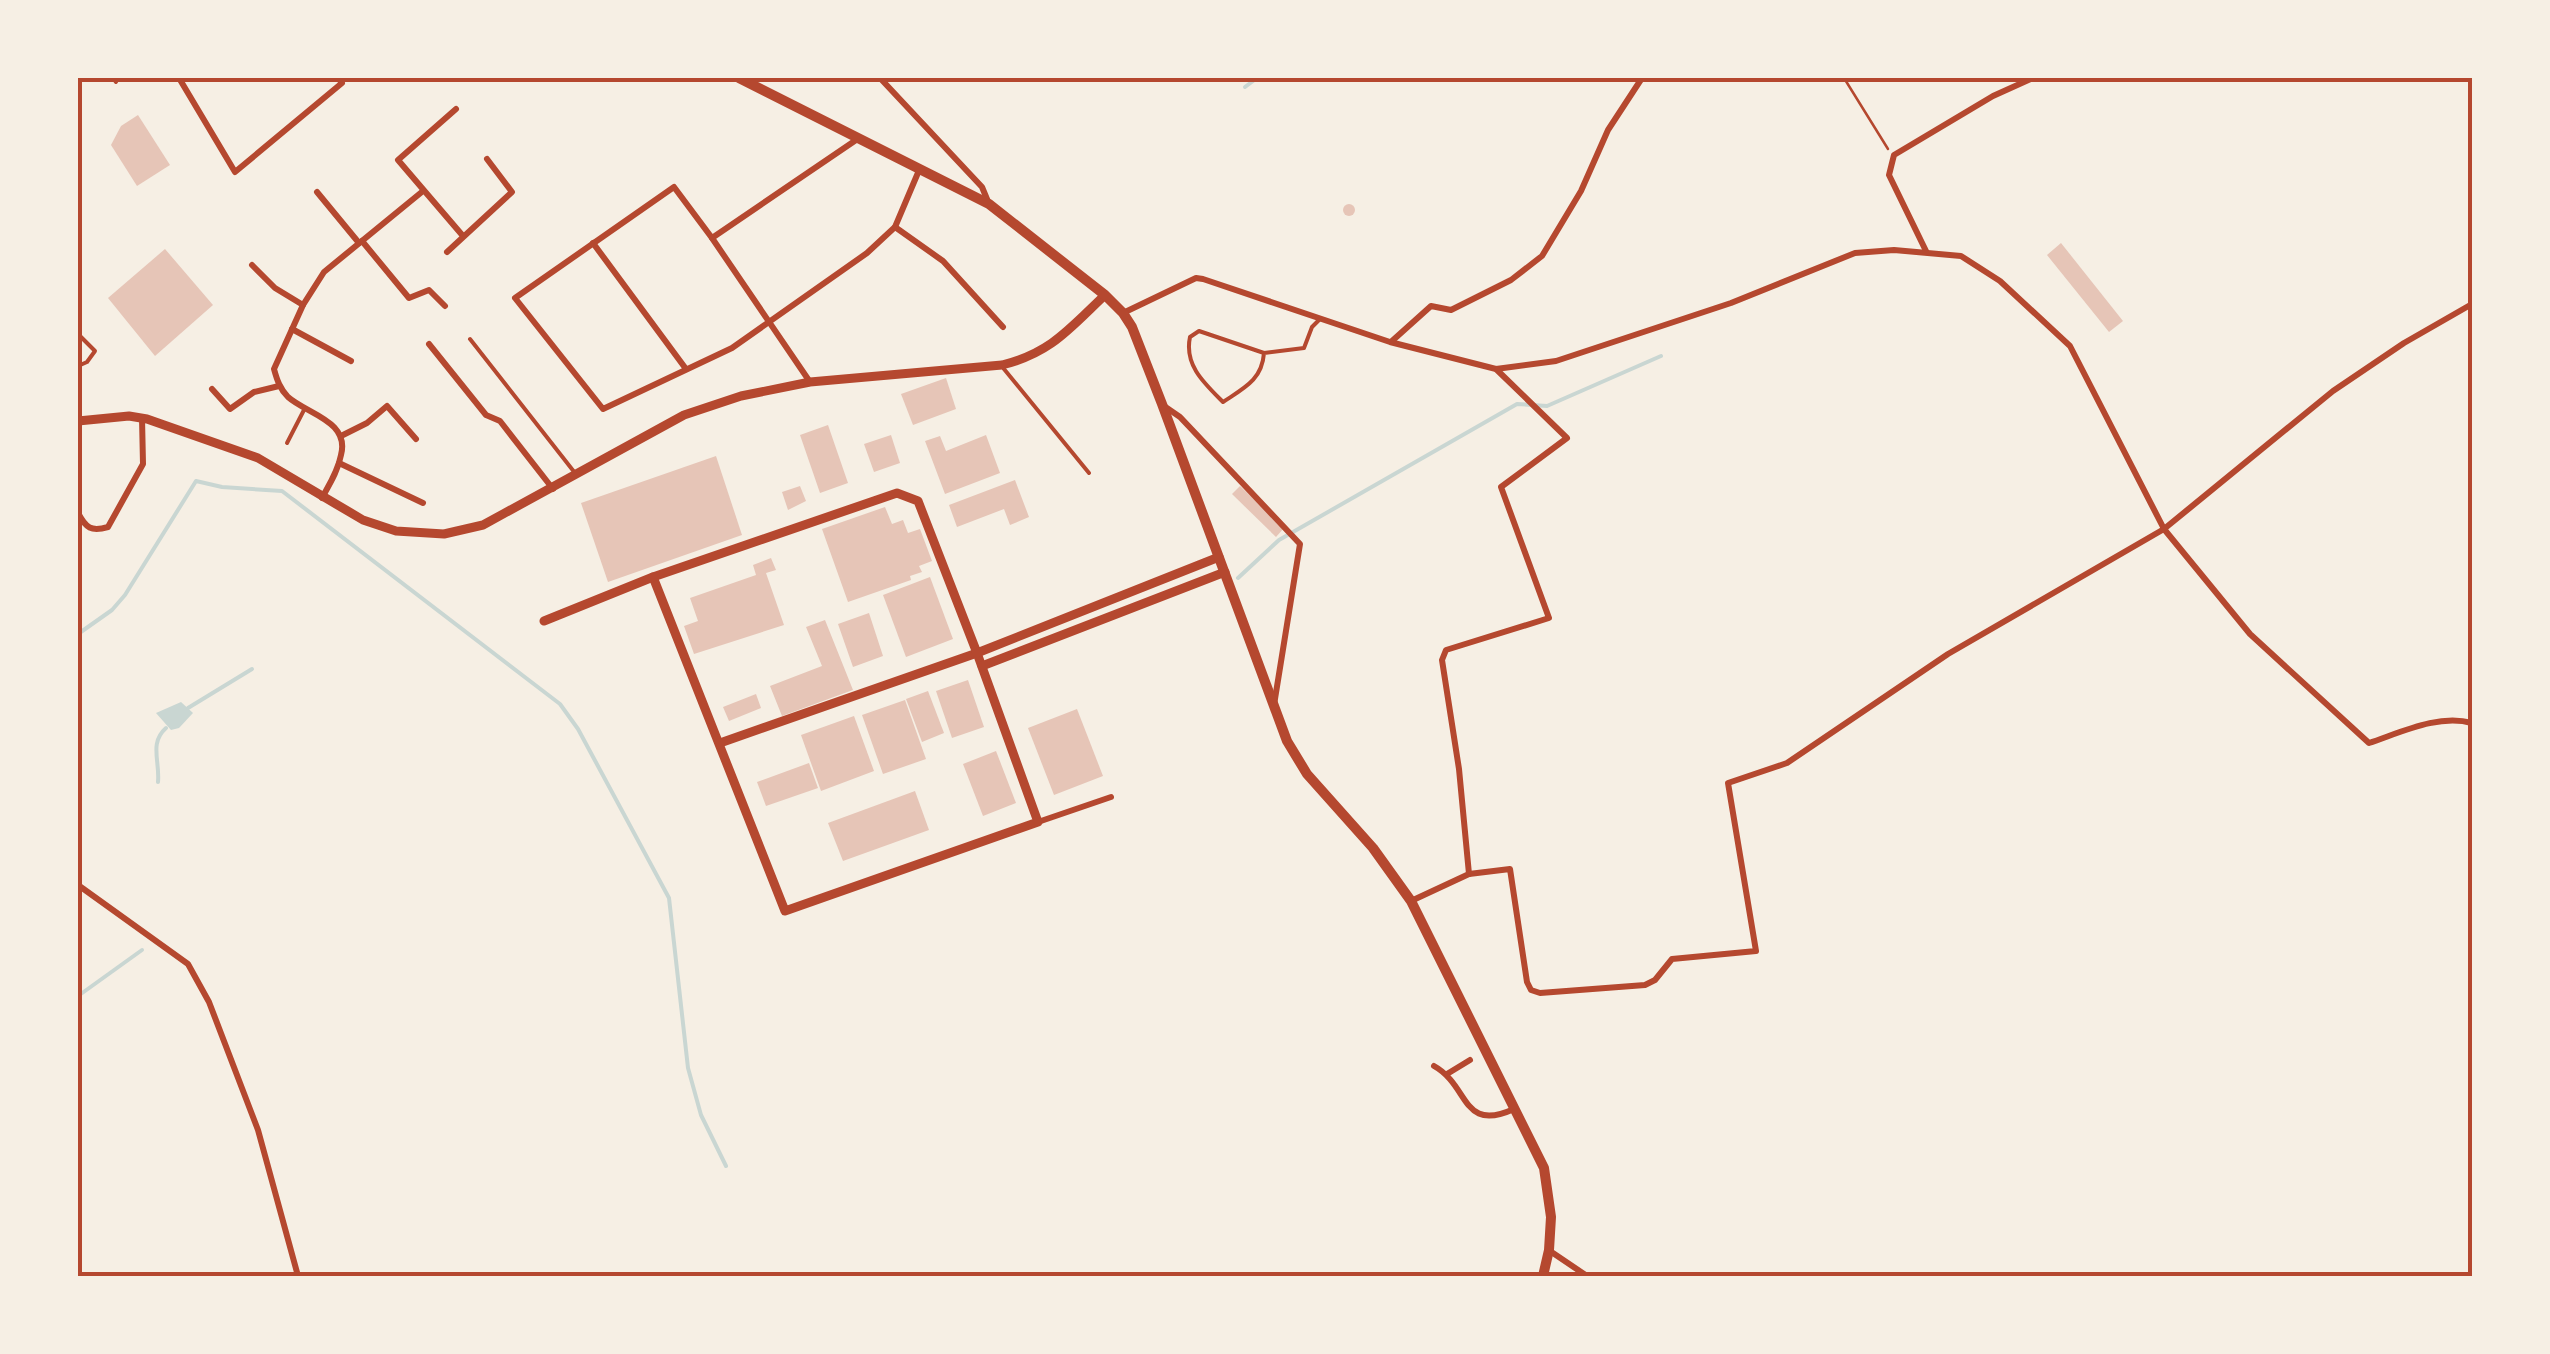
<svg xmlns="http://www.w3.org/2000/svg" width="2550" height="1354" font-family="'Source Sans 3',sans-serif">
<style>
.water{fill:#c9d6d2}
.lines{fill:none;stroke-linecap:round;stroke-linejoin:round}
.stream{stroke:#c9d6d2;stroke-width:4}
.building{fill:#e6c5b7}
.path{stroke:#b5482f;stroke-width:2.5}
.service{stroke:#b5482f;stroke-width:4}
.minor{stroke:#b5482f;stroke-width:6}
.tertiary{stroke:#b5482f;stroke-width:9}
.secondary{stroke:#b5482f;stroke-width:9}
.primary{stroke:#b5482f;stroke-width:10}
.neatline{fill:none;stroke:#b5482f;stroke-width:4}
</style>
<rect width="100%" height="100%" fill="#f6efe4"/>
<path class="water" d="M181 702 193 713 179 728 171 730 156 713Z"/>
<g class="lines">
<g class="stream">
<path d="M1245 87 1257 78"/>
<path d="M1238 578 1279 540 1517 404 1547 406 1661 356"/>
<path d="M78 634 112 610 125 595 196 481 222 487 282 491 560 704 578 729 669 898 688 1068 701 1115 726 1166"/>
<path d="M188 708 252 669"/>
<path d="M158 782C160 761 149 743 166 728"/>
<path d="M78 996 142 950"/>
</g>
</g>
<g class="building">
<path d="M138 115 170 165 137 186 111 145 121 126Z"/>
<circle cx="1349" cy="210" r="6"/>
<path d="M2061 243 2123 321 2109 332 2047 255Z"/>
<path d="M165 249 213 305 155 356 108 298Z"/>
<path d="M946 378 956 409 913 425 901 394Z"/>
<path d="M828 425 848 483 820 493 800 435Z"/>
<path d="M891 435 900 463 874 472 864 444Z"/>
<path d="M986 435 1000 473 945 494 925 441 940 436 946 451Z"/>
<path d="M716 456 742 535 608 582 581 503Z"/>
<path d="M1015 480 1029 517 1010 525 1004 509 957 527 949 505Z"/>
<path d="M800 486 806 501 788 510 782 492Z"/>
<path d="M1240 486 1284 528 1276 537 1232 494Z"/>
<path d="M885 507 892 524 903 520 908 533 920 529 932 561 919 566 922 572 910 576 911 580 848 602 822 529Z"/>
<path d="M771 558 776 570 766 573 784 625 694 654 684 626 698 621 690 598 756 575 753 565Z"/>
<path d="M930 577 953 639 906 657 883 595Z"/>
<path d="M869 613 883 656 853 667 838 624Z"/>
<path d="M825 620 853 690 782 716 770 686 822 666 806 627Z"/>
<path d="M968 680 984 727 952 738 936 691Z"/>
<path d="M928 691 944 733 922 742 906 699Z"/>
<path d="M756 694 761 708 729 721 723 707Z"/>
<path d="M905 700 926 759 883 774 862 715Z"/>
<path d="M1077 709 1103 776 1054 795 1028 728Z"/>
<path d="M854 716 874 771 821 791 801 735Z"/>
<path d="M996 751 1016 803 983 816 963 764Z"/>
<path d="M809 763 818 788 766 806 757 782Z"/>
<path d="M915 791 929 830 843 861 828 823Z"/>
</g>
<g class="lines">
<path class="path" d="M1844 78 1888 149"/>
<g class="service">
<path d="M113 78 116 82"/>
<path d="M78 334 95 351 87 362 78 366"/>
<path d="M470 339 575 473"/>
<path d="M1264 353C1262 380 1244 388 1223 402 1204 383 1184 365 1190 337L1199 331 1264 353 1304 348 1312 327 1320 319"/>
<path d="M1004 369 1089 473"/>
<path d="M287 443 305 408"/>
</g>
<g class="minor">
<path d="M179 78 235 172 342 83 338 78"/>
<path d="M880 78 982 187 989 204"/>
<path d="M456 109 398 160 463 236"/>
<path d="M859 138 712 238 674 187 515 298 603 409 732 348 867 253 895 227 920 168"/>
<path d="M317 192 359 243"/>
<path d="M895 227 943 261 1003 327"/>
<path d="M712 238 810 382"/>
<path d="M362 241 409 298 429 290 445 306"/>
<path d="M593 243 686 369"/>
<path d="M1926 251 1889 175 1894 155 1993 96 2033 78"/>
<path d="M447 252 512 192 487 159"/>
<path d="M252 265 275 288 303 305"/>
<path d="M1123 313 1196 278 1203 279 1390 342 1496 369 1556 361 1731 303 1855 253 1894 250 1961 256 2000 281 2070 346 2164 529 2250 634 2369 743C2402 732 2438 714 2472 723"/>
<path d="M292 329 351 361"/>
<path d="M1392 341 1431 306 1451 310 1511 280 1542 256 1581 191 1608 130 1642 78"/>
<path d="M429 344 486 415 500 421 553 489"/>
<path d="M212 389 230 409 254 392 279 386"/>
<path d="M1164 406 1180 417 1300 544 1274 705"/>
<path d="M341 436 367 423 387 406 416 439"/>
<path d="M339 463 423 503"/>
<path d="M322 498C329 485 338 471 341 455 350 421 307 414 288 397 280 389 277 380 274 369L303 305 324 272 423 191"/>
<path d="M78 513C86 528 91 532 108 527L143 464 142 418"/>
<path d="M1038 822 1111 797"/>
<path d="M1469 874 1459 769 1442 660 1446 650 1549 618 1501 487 1567 438 1497 370"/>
<path d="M78 885 188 964 209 1002 258 1130 298 1276"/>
<path d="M1411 901 1469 874 1510 869 1527 982 1531 990 1540 993 1645 985 1655 980 1672 959 1756 951 1728 783 1787 763 1948 654 2164 529 2333 391 2404 343 2472 304"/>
<path d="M1434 1066C1470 1086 1461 1133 1514 1109"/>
<path d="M1447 1074 1470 1060"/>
<path d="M1550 1251 1587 1276"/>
</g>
<g class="tertiary">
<path d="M653 577 785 911 1038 822 977 653 720 743"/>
<path d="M544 621 653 577 897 493 918 501 977 653 1219 557"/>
<path d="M982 666 1225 572"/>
</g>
<path class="secondary" d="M78 421 129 416 147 419 258 458 363 520 396 531 444 534 483 525 684 415 741 396 810 382 1002 365C1051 353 1070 328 1105 295"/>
<path class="primary" d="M739 78 989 204 1105 295 1123 313 1132 327 1162 404 1287 741 1307 774 1373 848 1411 901 1544 1168 1551 1217 1549 1250 1543 1276"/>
</g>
<rect width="2550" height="1354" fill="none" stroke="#f6efe4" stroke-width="160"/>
<rect x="80" y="80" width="2390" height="1194" class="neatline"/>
</svg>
